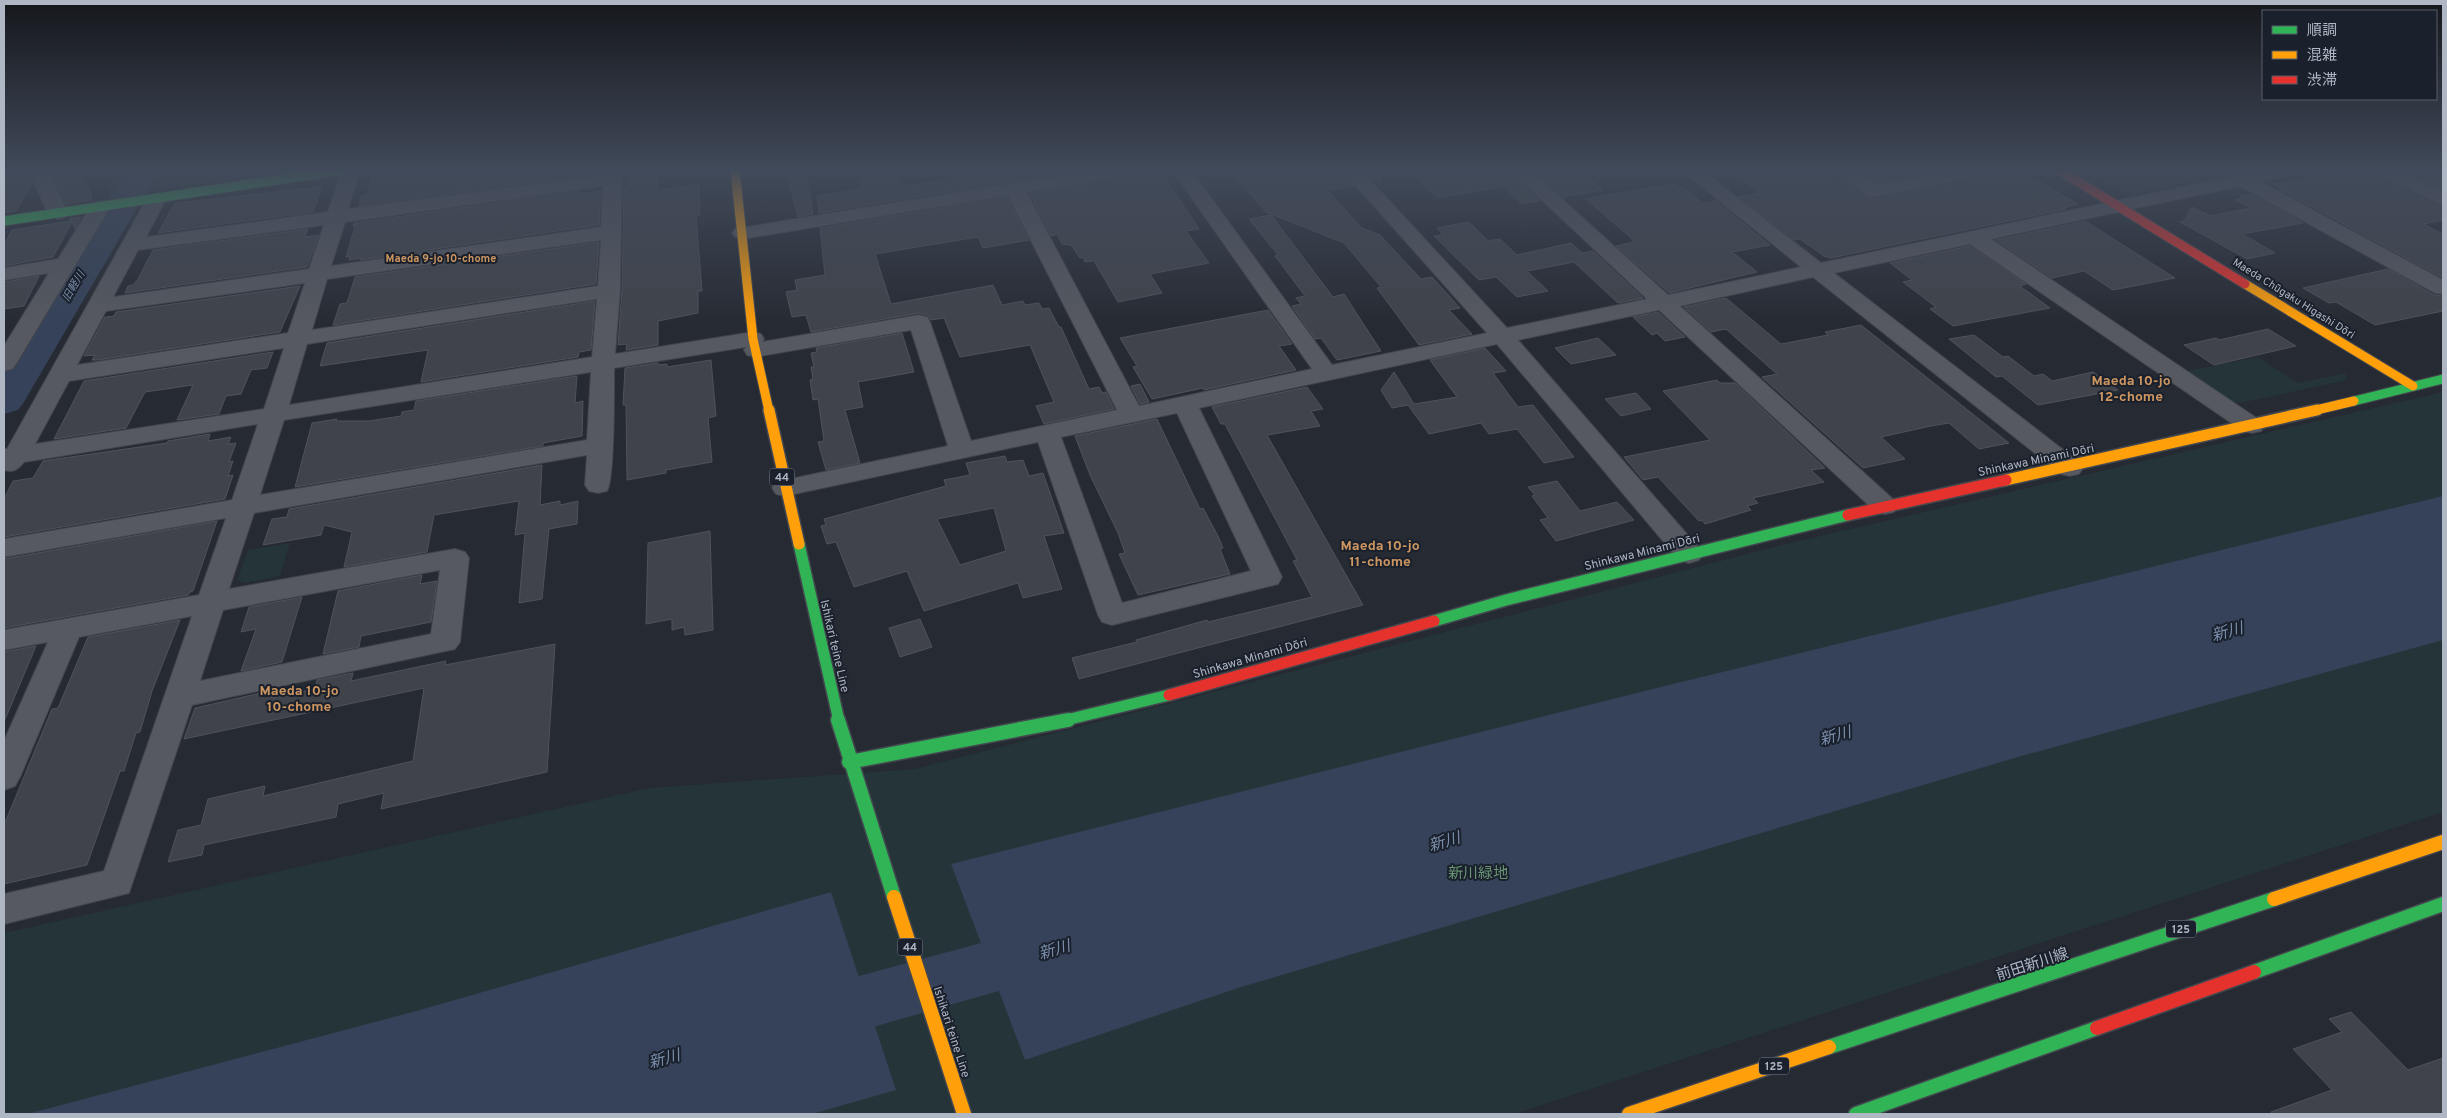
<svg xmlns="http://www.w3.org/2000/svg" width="2447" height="1118" font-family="Overpass,'Noto Sans JP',sans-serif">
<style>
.green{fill:#243438}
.water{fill:#354259}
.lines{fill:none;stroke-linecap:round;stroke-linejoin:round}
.river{fill:#354259;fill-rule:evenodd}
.building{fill:#40444a;stroke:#4e525a;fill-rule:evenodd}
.street-casing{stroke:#42454b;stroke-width:2}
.fast-far2-casing{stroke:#43474f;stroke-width:11}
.fast-far1-casing{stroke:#43474f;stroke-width:14}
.fast-casing{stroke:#43474f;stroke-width:17}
.slow-far2-casing{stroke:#43474f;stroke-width:11}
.slow-far1-casing{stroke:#43474f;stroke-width:14}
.slow-casing{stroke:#43474f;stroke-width:17}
.jam-far2-casing{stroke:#43474f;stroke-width:11}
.jam-far1-casing{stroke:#43474f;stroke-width:14}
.jam-casing{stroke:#43474f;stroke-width:17}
.street{fill:#565960;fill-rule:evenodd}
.fast-far2{stroke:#30b455;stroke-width:9}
.fast-far1{stroke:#30b455;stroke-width:11}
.fast{stroke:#30b455;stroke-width:14}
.slow-far2{stroke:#ff9f0a;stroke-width:9}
.slow-far1{stroke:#ff9f0a;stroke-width:11}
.slow{stroke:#ff9f0a;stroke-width:14}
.jam-far2{stroke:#e5322d;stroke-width:9}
.jam-far1{stroke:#e5322d;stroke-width:11}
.jam{stroke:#e5322d;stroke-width:14}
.labels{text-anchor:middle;stroke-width:4;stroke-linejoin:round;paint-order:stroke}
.far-neighbourhood-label{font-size:11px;font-weight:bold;fill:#cd9661;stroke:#1a212c}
.far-water-label{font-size:11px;font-style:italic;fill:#798caa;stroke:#1a212c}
.far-street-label{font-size:11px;fill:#afb6c4;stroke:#1a212c}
.shield{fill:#1a212c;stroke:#828996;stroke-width:1}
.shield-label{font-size:11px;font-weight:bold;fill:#afb6c4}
.street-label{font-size:12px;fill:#afb6c4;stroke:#1a212c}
.neighbourhood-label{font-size:14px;font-weight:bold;fill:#cd9661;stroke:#1a212c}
.near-park-label{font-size:15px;fill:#689374;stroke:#1a212c}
.near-street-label{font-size:15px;fill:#afb6c4;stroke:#1a212c}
.near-water-label{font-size:16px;font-style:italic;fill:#798caa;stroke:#1a212c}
</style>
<rect width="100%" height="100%" fill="#262a32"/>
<g class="green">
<path d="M110 170H306L108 197Z"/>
<path d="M2083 170H2253L2131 195 2122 193Z"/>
<path d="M2258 357 2298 383 2345 373 2347 380 2241 403 2232 402 2187 371Z"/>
<path d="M2443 392V812L1514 1114H4V933L650 788 915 769 1790 543Z"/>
<path d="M290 543 280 576 245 583 237 580 248 550Z"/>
</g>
<g class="water">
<path d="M2443 496V640L2018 757 1238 988 1025 1060 951 864 1669 685Z"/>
<path d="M831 892 896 1090 812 1114H27L420 1010Z"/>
</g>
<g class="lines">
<g class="river">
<path d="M128 170H158V172L24 402 18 410 4 414V371Z"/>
<path d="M1051 924 1072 932 1081 950 1072 968 1051 976 807 1046 785 1038 776 1018 785 998 807 990Z"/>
</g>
</g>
<g class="building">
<path d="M36 170 30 178 32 184 16 211 4 213V175Z"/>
<path d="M58 170H79L92 196 90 200 66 204 54 179Z"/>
<path d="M419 170H581L580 176 359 206 361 196 367 195 373 176Z"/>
<path d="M656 170 658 190 699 185 700 215H696L702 291H698V313L658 321V345L626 350 627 344 618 345 622 291 624 188 629 185V172Z"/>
<path d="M786 170H806L813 214 798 217Z"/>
<path d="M857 170H896L901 187 952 179 947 170H1083L819 213 817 196 862 189Z"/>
<path d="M1230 170H1340L1354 186 1327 190 1362 228 1380 235 1421 279 1432 277 1460 308 1449 310 1472 334 1419 345 1377 288 1381 287 1344 243 1266 212Z"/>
<path d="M1364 170H1380L1381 182H1375Z"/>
<path d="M1408 170H1508L1540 201 1522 204 1502 186 1438 198Z"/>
<path d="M1533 170H1579L1603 190 1563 197Z"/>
<path d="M1760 170H1817L1830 180 1841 178 1865 196 1873 199 1983 178 1990 176 1993 170H2006V178L2026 174 2078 204 2063 208 2066 209 1831 258 1824 256 1800 239 1794 240 1739 197 1760 193 1734 175Z"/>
<path d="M1883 170H1944L1876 183 1863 174Z"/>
<path d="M2355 170H2373L2376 176 2443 207V220L2423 224 2443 234V278L2279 189H2282L2274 184Z"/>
<path d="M2403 170H2443V190Z"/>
<path d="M1162 173 1199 229 1186 231 1209 263 1150 274 1162 293 1118 302 1094 261 1085 262 1083 257 1080 258 1071 245 1062 244 1057 234 1051 236 1029 193Z"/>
<path d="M1674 184 1679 188H1684L1703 203 1716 201 1770 245 1732 252 1757 272 1669 293 1616 246 1634 242 1630 237 1586 199Z"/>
<path d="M322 187 313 212 158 233 175 203Z"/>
<path d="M579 191V194L601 191 599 225 360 260 361 258 349 260 350 256 346 257 355 227 353 226 354 223Z"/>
<path d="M2251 194 2303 223 2242 234 2275 253 2247 259 2180 222 2184 221 2192 207 2210 216 2251 208 2235 200 2243 198 2240 196Z"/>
<path d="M1007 197 1029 240 983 248 978 237 875 254 891 304 993 285 1002 305 1023 301 1025 305 1039 303 1042 309 1049 308 1059 327H1061L1089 389 1099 387 1102 393 1106 392 1114 409 1044 424 1036 406 1054 402 1030 345 960 357 944 318 931 320 927 315 919 313 811 332 806 315 792 317 786 292 797 290 795 280 825 275 820 228Z"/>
<path d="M1271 215 1333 297 1344 294 1381 351 1337 360 1321 338 1315 339 1292 306 1301 304 1296 298 1305 296 1275 256 1278 255 1249 219Z"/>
<path d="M81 217 75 229 72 222 53 257 4 266V245L12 230 71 221 70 219Z"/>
<path d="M2085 221 2175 278 2113 290 2084 271 2052 278 1996 240Z"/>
<path d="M1469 222 1488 241 1500 239 1517 255 1571 243 1582 253 1593 251 1643 298 1618 303 1574 262 1527 271 1548 291 1517 297 1496 277 1479 280 1434 236 1443 235 1437 228Z"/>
<path d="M308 229 305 237 319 235 307 267 125 293 128 286 133 285 138 279 153 250Z"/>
<path d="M599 242 596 284 333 325 340 304 347 303 355 277Z"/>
<path d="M1970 246 2026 284 2020 286 2050 308 1953 326 1930 309 1936 307 1903 282 1912 280 1890 263Z"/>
<path d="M2388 269 2434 295 2443 296V311L2375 325 2336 302 2329 303 2303 288Z"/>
<path d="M39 276 24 306 4 309V282Z"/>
<path d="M300 286 280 332 98 360H92L95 355 84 356 105 317 114 316 116 312Z"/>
<path d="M1726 298 1781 344 1828 335 1825 332 1861 325 2009 443 1979 449 1949 423 1931 426 1881 437 1905 459 1863 468 1762 377 1777 374 1726 329 1711 332 1684 307Z"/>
<path d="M595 301 591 350 579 352 578 357 421 382 428 350 320 366 327 343Z"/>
<path d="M1268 310 1292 344 1279 346 1296 370 1204 390 1203 388 1152 399 1133 367 1137 366 1120 338Z"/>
<path d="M1658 312 1685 337 1665 341 1657 333 1652 335 1633 317Z"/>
<path d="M2268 329 2296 346 2214 365 2184 345 2216 338 2219 340Z"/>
<path d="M902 333 914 372 858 382 863 407 845 410 860 463 826 470 818 442 824 441 818 399 813 400 810 380 813 379 811 367H814L811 353 817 352 816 348Z"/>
<path d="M1974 335 2003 357 2008 356 2034 376 2043 374 2052 381 2093 372 2118 390 2038 405 2002 376 1996 377 1949 339Z"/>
<path d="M1598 338 1616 355 1571 364 1555 348Z"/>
<path d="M1485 348 1506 371 1493 373 1518 407 1533 405 1574 457 1544 463 1517 429 1489 434 1481 423 1429 434 1408 405 1392 408 1381 390 1394 372 1414 404 1457 397 1430 360Z"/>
<path d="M273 352 267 368 251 370 241 394 226 396 219 414 177 420 193 385 145 392 126 428 54 439 84 381Z"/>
<path d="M711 360 716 416 708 418 712 462 666 470V473L627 480 626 405H623L625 368 658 363V365L667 364V367Z"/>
<path d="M577 376 575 403 583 401 582 436 543 443V446L295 487 312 423 337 419 336 421H369L401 416 402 412 414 410 416 401Z"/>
<path d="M1717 380 1720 383H1735L1825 468 1811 470 1824 482 1753 498 1758 503 1747 506 1751 510 1705 524 1702 520 1699 521 1658 477 1643 480 1624 457 1710 440 1663 391Z"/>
<path d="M1140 384 1149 402 1140 404 1131 386Z"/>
<path d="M1307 387 1323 409 1311 411 1320 426 1267 435 1363 605 1079 679 1072 658 1137 642 1136 640 1207 620 1208 622 1312 597 1293 561 1297 560 1225 424H1221L1212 407Z"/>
<path d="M1636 393 1651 409 1621 416 1605 399Z"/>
<path d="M1157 419 1200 509 1203 508 1218 536 1223 548 1220 549 1230 574 1138 595 1119 554 1125 553 1118 533 1090 475 1075 436Z"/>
<path d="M210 434 208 441 231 437 228 444 236 443 229 462 233 461 228 476 233 475 225 499 4 537V499L13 481 33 478 43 461 167 443 168 441Z"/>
<path d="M1005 456 1007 462 1023 460 1029 476 1043 473 1064 533 1044 536 1062 589 1023 598 1018 583 924 611 907 571 854 587 836 542 827 544 821 526 826 525 824 519 946 486 944 480 970 475 966 463ZM994 508 1006 551 960 565 937 519Z"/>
<path d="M542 465 540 505 560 501V505L578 501 577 524 549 529 542 599 519 603 525 533 515 535 519 501 434 515 427 552 344 567 352 532 324 525 321 535 263 545 272 519 287 517 289 509Z"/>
<path d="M1557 481 1580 511 1617 502 1634 520 1556 541 1540 520 1548 518 1532 496 1535 495 1528 487Z"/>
<path d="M217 521 193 591 190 592 188 595 4 628V559Z"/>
<path d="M710 531 713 630 685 635 684 627 672 630V619L646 624 648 543Z"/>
<path d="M422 575 420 584 437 581 431 622 361 636 359 647 323 654 338 591Z"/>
<path d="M302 597 282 662 241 671 256 629 241 632 249 607Z"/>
<path d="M920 619 932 647 900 657 889 628Z"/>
<path d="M180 620 152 691 140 732 136 733 124 771H120L87 865 4 884V825L52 709 58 708 88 637Z"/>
<path d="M555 644 547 772 381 809 384 793 338 804 336 817 204 845 202 855 168 862 178 830 201 825 208 799 265 786 263 796 413 761 424 688 184 739 195 708 274 690 271 698 315 689 317 680 353 673 351 681 446 661 445 665Z"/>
<path d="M36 646 4 722V652Z"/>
<path d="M2351 1012 2408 1070 2443 1058V1114H2272L2271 1112 2332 1090 2293 1049 2342 1032 2329 1019Z"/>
</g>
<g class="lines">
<defs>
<g id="street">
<path d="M38 170H56L52 179 68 213 65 217 58 219 51 217 48 213 32 179Z"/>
<path d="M342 170H360L348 209 603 175 604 170H622L620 291 615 354 753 332 761 334 764 339 762 342 919 315 927 317 930 322 971 441 1117 410 1008 195 742 239 735 237 732 233 735 229 1094 170H1137L1135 174 1128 176 1026 192 1139 406 1312 369 1172 170H1191L1332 365 1487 333 1342 170H1361L1507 328 1647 299 1510 170H1530L1668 295 1801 267 1681 170H1702L1821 263 2263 170H2299L2297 174 2261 182 2443 280V294L2435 293 2240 186 1991 239 2261 421 2264 426 2261 431 2252 433 2243 431 1970 244 1834 273 2079 462 2083 468 2079 474 2070 476 2061 474 1813 277 1680 306 1894 500 1898 506 1894 512 1885 514 1876 512 1659 310 1518 340 1699 548 1703 554 1699 560 1689 563 1679 560 1497 344 1199 408 1282 577 1278 584 1112 625 1102 622 1098 615 1038 442 785 496 776 494 772 488 776 482 948 446 911 330 755 357 747 355 744 350 746 347 614 368C614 389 615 478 607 491L598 493 589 491 585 485 587 455 254 513 229 589 455 549 465 552 469 558 460 642 455 649 192 705 129 893 4 924V894L104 871 192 616 79 637 20 777 15 786 4 790V741L48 642 4 650V630L199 595 226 518 4 557V539L232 500 258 424 24 462C18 469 14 473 4 470V449H7L149 195H163L166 199 146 237 328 212ZM603 186 601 227 331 266 345 222ZM324 225 309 269 113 297 138 250ZM601 240 598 286 312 330 327 279ZM305 283 288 333 77 365 106 311ZM597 299 592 357 289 405 307 344ZM284 348 264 409 35 444 69 381ZM591 372 587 440 260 495 284 420ZM1177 413 1251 571 1122 603 1061 437ZM440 570 431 634 200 681 223 610Z"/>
<path d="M1834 170H1855L1876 185 1953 170H1991L1989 174 1982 176 1873 197 1866 195Z"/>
<path d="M2375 170H2399L2443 192V205L2377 174Z"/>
<path d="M100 201 107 203 110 207 16 364 12 369 4 371V346L49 273 4 280V268L58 259 93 203Z"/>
</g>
<g id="fast-far2">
<path d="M4 221 343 170"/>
<path d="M2354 401 2443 379"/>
</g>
<g id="fast-far1">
<path d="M799 544 839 721"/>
<path d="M1434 621 1506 600 1848 515"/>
<path d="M1062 721 1169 695"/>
</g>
<g id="fast">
<path d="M838 720 894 897"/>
<path d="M849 762 1068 720"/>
<path d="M2254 972 2443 904"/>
<path d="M1829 1047 2274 899"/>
<path d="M1856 1114 2097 1028"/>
</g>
<g id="slow-far2">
<path d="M735 170 753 339 769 411"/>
<path d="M2245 284 2413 386"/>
<path d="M2312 411 2354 401"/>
</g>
<g id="slow-far1">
<path d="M769 410 799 544"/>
<path d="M2006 480 2317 410"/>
</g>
<g id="slow">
<path d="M894 897 964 1114"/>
<path d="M2274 899 2443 842"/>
<path d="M1629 1114 1829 1047"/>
</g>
<path id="jam-far2" d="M2059 170 2245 284"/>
<g id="jam-far1">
<path d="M1848 515 2006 480"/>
<path d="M1169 695 1434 621"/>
</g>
<path id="jam" d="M2097 1028 2254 972"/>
</defs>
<use href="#street" class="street-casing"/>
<use href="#fast-far2" class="fast-far2-casing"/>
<use href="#fast-far1" class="fast-far1-casing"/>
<use href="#fast" class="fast-casing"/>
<use href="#slow-far2" class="slow-far2-casing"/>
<use href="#slow-far1" class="slow-far1-casing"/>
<use href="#slow" class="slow-casing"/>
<use href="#jam-far2" class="jam-far2-casing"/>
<use href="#jam-far1" class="jam-far1-casing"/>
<use href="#jam" class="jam-casing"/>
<use href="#street" class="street"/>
<use href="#fast-far2" class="fast-far2"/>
<use href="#fast-far1" class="fast-far1"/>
<use href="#fast" class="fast"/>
<use href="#slow-far2" class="slow-far2"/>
<use href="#slow-far1" class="slow-far1"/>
<use href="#slow" class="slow"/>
<use href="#jam-far2" class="jam-far2"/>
<use href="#jam-far1" class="jam-far1"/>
<use href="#jam" class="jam"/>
</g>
<linearGradient id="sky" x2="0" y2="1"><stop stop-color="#15171c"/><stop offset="0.52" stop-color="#414a5a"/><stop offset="1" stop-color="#414a5a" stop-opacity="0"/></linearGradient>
<rect width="2447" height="326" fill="url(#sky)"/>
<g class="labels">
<g class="far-neighbourhood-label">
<text x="441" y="262">Maeda 9-jo 10-chome</text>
</g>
<g class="far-water-label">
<text transform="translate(73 286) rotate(-59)" y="4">旧軽川</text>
</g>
<g class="far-street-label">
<text transform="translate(2294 298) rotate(32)" y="4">Maeda Chūgaku Higashi Dōri</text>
</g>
<g class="shield">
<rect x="769.5" y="468.5" width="25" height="17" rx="4"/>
<rect x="2166" y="920.5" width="30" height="17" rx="4"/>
<rect x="897.5" y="938.5" width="25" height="17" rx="4"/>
<rect x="1759" y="1057.5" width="30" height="17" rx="4"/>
</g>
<g class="shield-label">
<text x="782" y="481">44</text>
<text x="2181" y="933">125</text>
<text x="910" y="951">44</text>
<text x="1774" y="1070">125</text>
</g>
<g class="street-label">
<text transform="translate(2036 460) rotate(-12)" y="4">Shinkawa Minami Dōri</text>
<text transform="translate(1642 552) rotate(-14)" y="4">Shinkawa Minami Dōri</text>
<text transform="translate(835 646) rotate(77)" y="4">Ishikari teine Line</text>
<text transform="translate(1250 658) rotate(-16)" y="4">Shinkawa Minami Dōri</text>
<text transform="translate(952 1032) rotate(72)" y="4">Ishikari teine Line</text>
</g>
<g class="neighbourhood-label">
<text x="2131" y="385">Maeda 10-jo<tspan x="2131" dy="16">12-chome</tspan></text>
<text x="1380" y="550">Maeda 10-jo<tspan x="1380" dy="16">11-chome</tspan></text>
<text x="299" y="695">Maeda 10-jo<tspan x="299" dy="16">10-chome</tspan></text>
</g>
<g class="near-park-label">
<text x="1478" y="878">新川緑地</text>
</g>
<g class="near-street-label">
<text transform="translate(2032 964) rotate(-18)" y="5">前田新川線</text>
</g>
<g class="near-water-label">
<text transform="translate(2227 631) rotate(-15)" y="6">新川</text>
<text transform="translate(1835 735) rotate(-15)" y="6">新川</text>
<text transform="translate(1444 841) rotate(-16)" y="6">新川</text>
<text transform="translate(1054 949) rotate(-16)" y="6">新川</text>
<text transform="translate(664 1058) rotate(-15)" y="6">新川</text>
</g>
</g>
<rect width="2447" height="1118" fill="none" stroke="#afb6c4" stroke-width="10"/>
<rect x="2262" y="10" width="175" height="90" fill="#1a212c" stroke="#565d69"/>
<rect x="2272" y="26" width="25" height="8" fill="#30b455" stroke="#565d69"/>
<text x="2307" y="35" font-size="15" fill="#afb6c4">順調</text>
<rect x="2272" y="51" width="25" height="8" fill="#ff9f0a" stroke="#565d69"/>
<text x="2307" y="60" font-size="15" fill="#afb6c4">混雑</text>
<rect x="2272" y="76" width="25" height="8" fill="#e5322d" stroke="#565d69"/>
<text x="2307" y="85" font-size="15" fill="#afb6c4">渋滞</text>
</svg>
